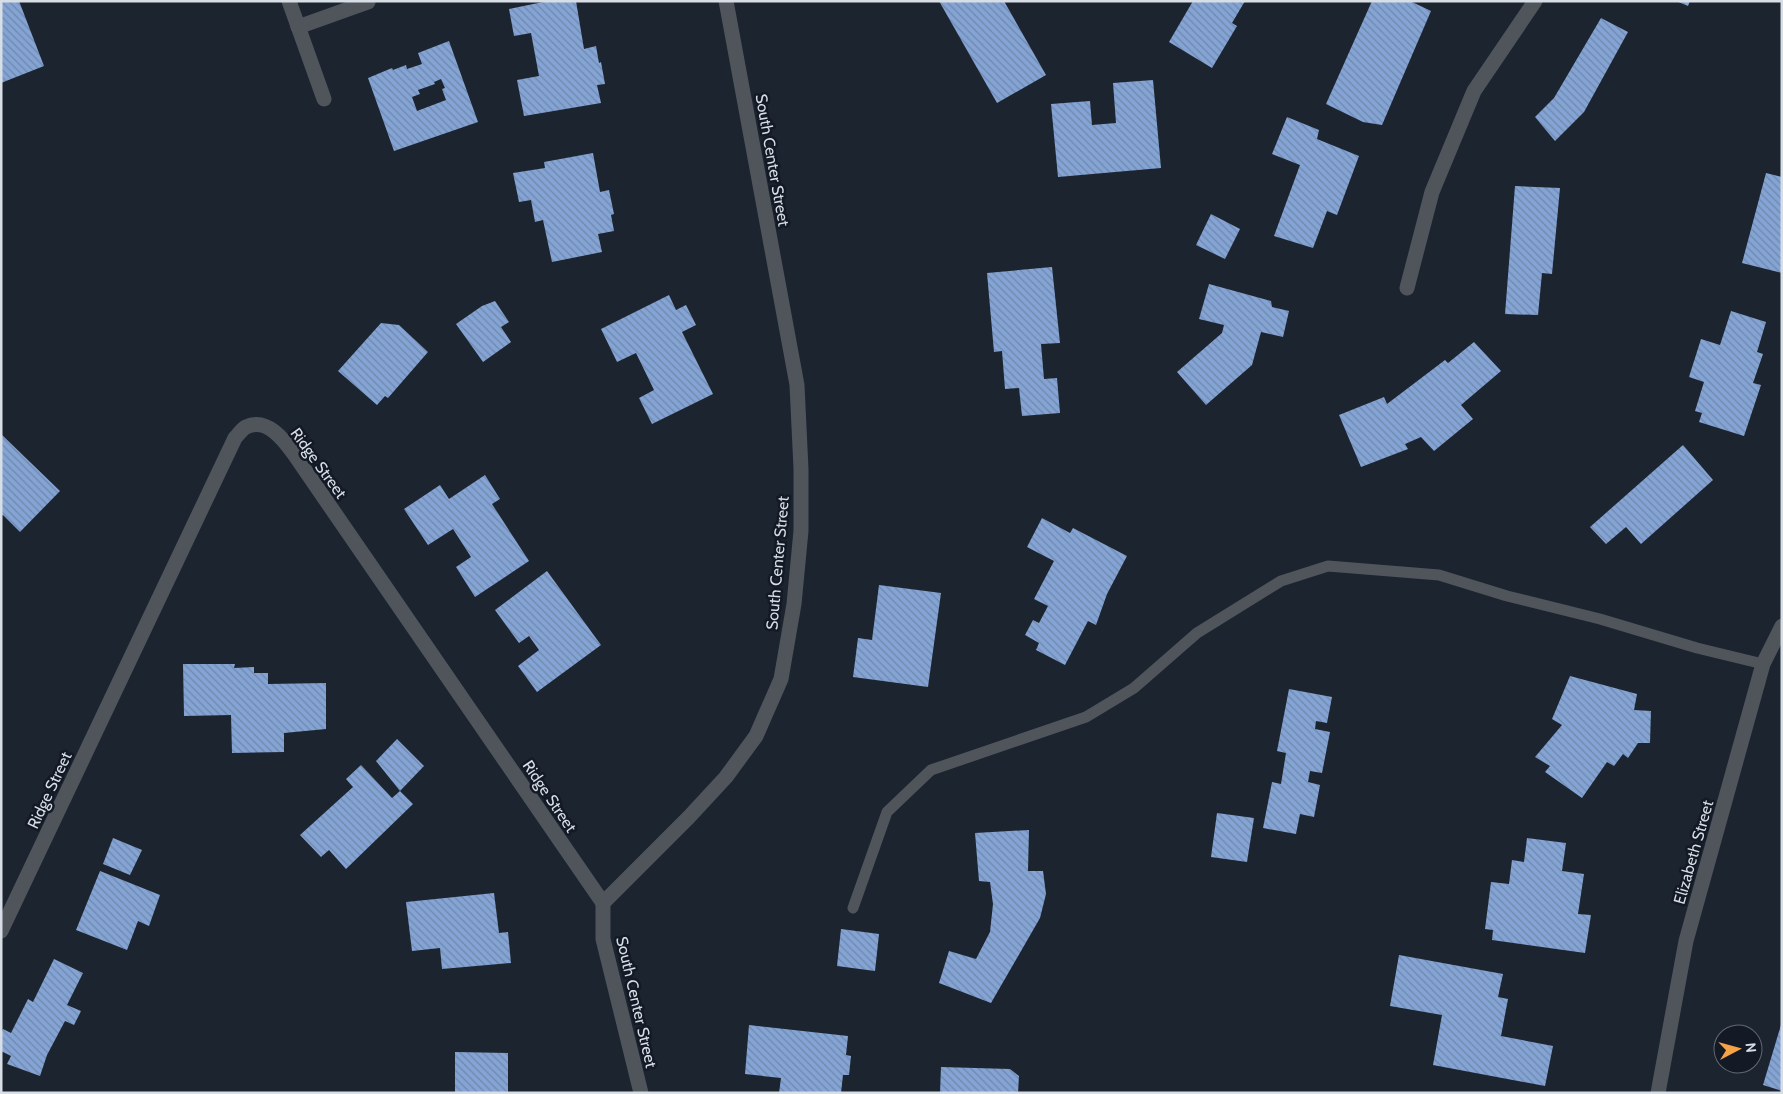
<svg xmlns="http://www.w3.org/2000/svg" width="1783" height="1094" font-family="Cabin,sans-serif">
<style>
.building{fill:url(#building-back-hatch);fill-rule:evenodd}
.lines{fill:none;stroke-linecap:round;stroke-linejoin:round}
.lane{stroke:#50555b;stroke-width:11}
.street{stroke:#50555b;stroke-width:15}
.labels{text-anchor:middle;stroke-width:5;stroke-linejoin:round;paint-order:stroke}
.street-label{font-size:16px;fill:#d8dee6;stroke:#131a26}
</style>
<defs>
<pattern id="building-back-hatch" width="6" height="6" patternUnits="userSpaceOnUse" patternTransform="scale(1.25)"><rect width="6" height="6" fill="#84a4d5"/><path d="M-1 5l2 2M0 0l6 6M5-1l2 2" fill="none" stroke="#7087aa"/></pattern>
</defs>
<rect width="100%" height="100%" fill="#1c2430"/>
<g class="building">
<path d="M1 1H19L44 66 1 83Z"/>
<path d="M548 1H576L584 49 596 46 599 63 601 62 605 84 597 85 601 103 524 116 517 80 539 76 531 33 514 36 509 9Z"/>
<path d="M939 1H1004L1046 75 997 103Z"/>
<path d="M1193 1H1245L1232 23 1237 26 1212 68 1169 42Z"/>
<path d="M1372 1H1410L1431 11 1382 125 1363 122 1326 104Z"/>
<path d="M1676 1H1690L1688 6Z"/>
<path d="M1601 18 1628 32 1584 112 1555 141 1535 117 1554 98Z"/>
<path d="M449 41 478 122 394 151 368 78 392 68 393 70 406 65 407 69 422 64 418 53ZM441 79 445 88 442 89 446 100 417 111 412 97 420 94 418 90 435 84 434 82Z"/>
<path d="M1153 80 1161 168 1058 177 1051 104 1090 101 1092 125 1116 123 1113 83Z"/>
<path d="M1287 117 1319 130 1317 139 1359 156 1337 215 1327 211 1313 248 1274 236 1300 165 1272 154Z"/>
<path d="M593 153 600 192 609 190 614 214 611 215 614 231 598 234 602 252 552 262 543 220 535 222 531 200 519 202 513 173 545 168 544 162Z"/>
<path d="M1766 173 1782 177V273L1742 263Z"/>
<path d="M1515 186 1560 188 1552 274 1542 273 1538 315 1505 314Z"/>
<path d="M1211 214 1240 229 1225 259 1196 245Z"/>
<path d="M1052 267 1060 343 1041 344 1044 379 1057 378 1060 413 1022 416 1019 388 1005 389 1002 351 994 352 987 273Z"/>
<path d="M1209 284 1271 301 1272 307 1289 311 1283 337 1261 332 1252 365 1206 405 1177 372 1222 333 1224 325 1199 319Z"/>
<path d="M669 295 676 310 686 305 696 325 682 332 713 394 652 424 639 398 654 390 636 353 617 362 601 329Z"/>
<path d="M495 301 509 322 501 327 511 342 483 362 456 324 482 306Z"/>
<path d="M1731 311 1766 322 1757 352 1763 354 1753 383 1761 385 1744 436 1699 422 1702 413 1695 411 1704 382 1689 377 1701 339 1720 345Z"/>
<path d="M381 323 399 325 428 352 388 398 385 396 377 405 338 371Z"/>
<path d="M1474 342 1501 371 1461 405 1473 419 1434 451 1421 437 1405 444 1408 449 1361 467 1339 415 1384 397 1387 404 1445 360 1448 363Z"/>
<path d="M1 434 60 491 20 532 3 515 1 516Z"/>
<path d="M1683 445 1713 480 1641 544 1626 527 1606 544 1590 527Z"/>
<path d="M485 475 500 499 492 504 529 561 475 597 456 567 471 557 453 529 428 545 404 509 440 485 449 499Z"/>
<path d="M1042 518 1070 533 1073 528 1127 556 1107 594 1096 625 1088 621 1065 665 1036 650 1039 643 1025 635 1033 620 1039 623 1048 606 1034 599 1054 561 1027 547Z"/>
<path d="M547 571 601 645 537 692 518 666 539 650 529 636 519 643 495 610Z"/>
<path d="M879 585 941 593 928 687 853 677 858 638 872 640Z"/>
<path d="M183 664H235L234 668 254 667V673H268V684L326 683V729L284 733V752L232 753 231 715 184 716Z"/>
<path d="M1570 676 1637 694 1634 710 1651 711 1650 743H1638L1628 758 1623 754 1614 766 1607 762 1582 798 1545 772 1550 766 1535 757 1562 725 1552 719Z"/>
<path d="M1289 689 1332 697 1327 723 1316 721 1315 729 1330 732 1322 773 1310 771 1308 782 1320 785 1314 817 1300 814 1296 834 1263 828 1272 782 1281 784 1286 753 1277 751Z"/>
<path d="M397 739 424 766 400 791 376 761Z"/>
<path d="M361 765 392 798 400 791 413 804 346 869 329 850 321 857 300 835 353 787 346 779Z"/>
<path d="M1217 813 1254 818 1247 862 1211 857Z"/>
<path d="M1029 830 1028 871H1043L1046 894 1040 918 991 1003 939 983 949 951 976 959 990 932 993 904 990 882 979 881 975 833Z"/>
<path d="M113 838 142 850 130 875 103 864Z"/>
<path d="M1527 838 1566 843 1562 871 1584 874 1578 914 1591 915 1585 953 1492 940 1493 930 1485 929 1491 882 1509 884 1512 860 1524 862Z"/>
<path d="M100 871 160 895 149 926 138 921 127 950 76 930Z"/>
<path d="M494 893 499 933 508 932 511 963 442 969 440 948 412 951 406 902Z"/>
<path d="M841 929 879 934 875 971 837 966Z"/>
<path d="M1399 955 1503 974 1498 997 1508 999 1501 1036 1553 1046 1545 1086 1433 1065 1442 1015 1390 1006Z"/>
<path d="M54 959 83 973 67 1005 81 1011 74 1025 65 1021 47 1055 40 1076 7 1064 11 1056 1 1051V1033L3 1029 11 1033 28 999 33 1002Z"/>
<path d="M749 1025 848 1036 846 1055 851 1056 849 1075H843L841 1093H779L781 1078 745 1074Z"/>
<path d="M1781 1025H1782V1091L1763 1085Z"/>
<path d="M455 1052 508 1053V1093H455Z"/>
<path d="M941 1067 1010 1069 1019 1076 1018 1093H940Z"/>
</g>
<g class="lines">
<path class="lane" d="M853 908 887 812 931 770 1086 717 1134 688 1197 633 1281 581 1328 566 1439 575 1507 596 1600 619 1697 648 1763 664"/>
<g class="street">
<path d="M289 1 324 99"/>
<path d="M298 27 368 2"/>
<path d="M1407 288 1432 192 1474 91 1535 1"/>
<path d="M1 931 235 438C238 435 242 429 246 427 267 417 284 440 294 454L603 903"/>
<path d="M641 1093 603 939V903L689 817 726 777 756 736 781 679 794 604 801 531V469L797 385 726 1"/>
<path d="M1658 1093 1686 941 1763 664 1782 626"/>
</g>
</g>
<g class="labels">
<g class="street-label">
<text transform="translate(773 160) rotate(80)" y="6">South Center Street</text>
<text transform="translate(319 463) rotate(54)" y="6">Ridge Street</text>
<text transform="translate(777 563) rotate(-85)" y="6">South Center Street</text>
<text transform="translate(49 790) rotate(-65)" y="6">Ridge Street</text>
<text transform="translate(550 796) rotate(56)" y="6">Ridge Street</text>
<text transform="translate(1693 852) rotate(-74)" y="6">Elizabeth Street</text>
<text transform="translate(637 1002) rotate(77)" y="6">South Center Street</text>
</g>
</g>
<rect width="1783" height="1094" fill="none" stroke="#d8dee6" stroke-width="5"/>
<g transform="translate(1738 1049) rotate(84)"><circle r="24" fill="#131a26" stroke="#626873"/>
<path d="M0-4L9 19L0 12L-9 19Z" fill="#f6a246"/>
<text y="-8" font-size="14" font-weight="bold" text-anchor="middle" fill="#d8dee6">N</text>
</g>
</svg>
